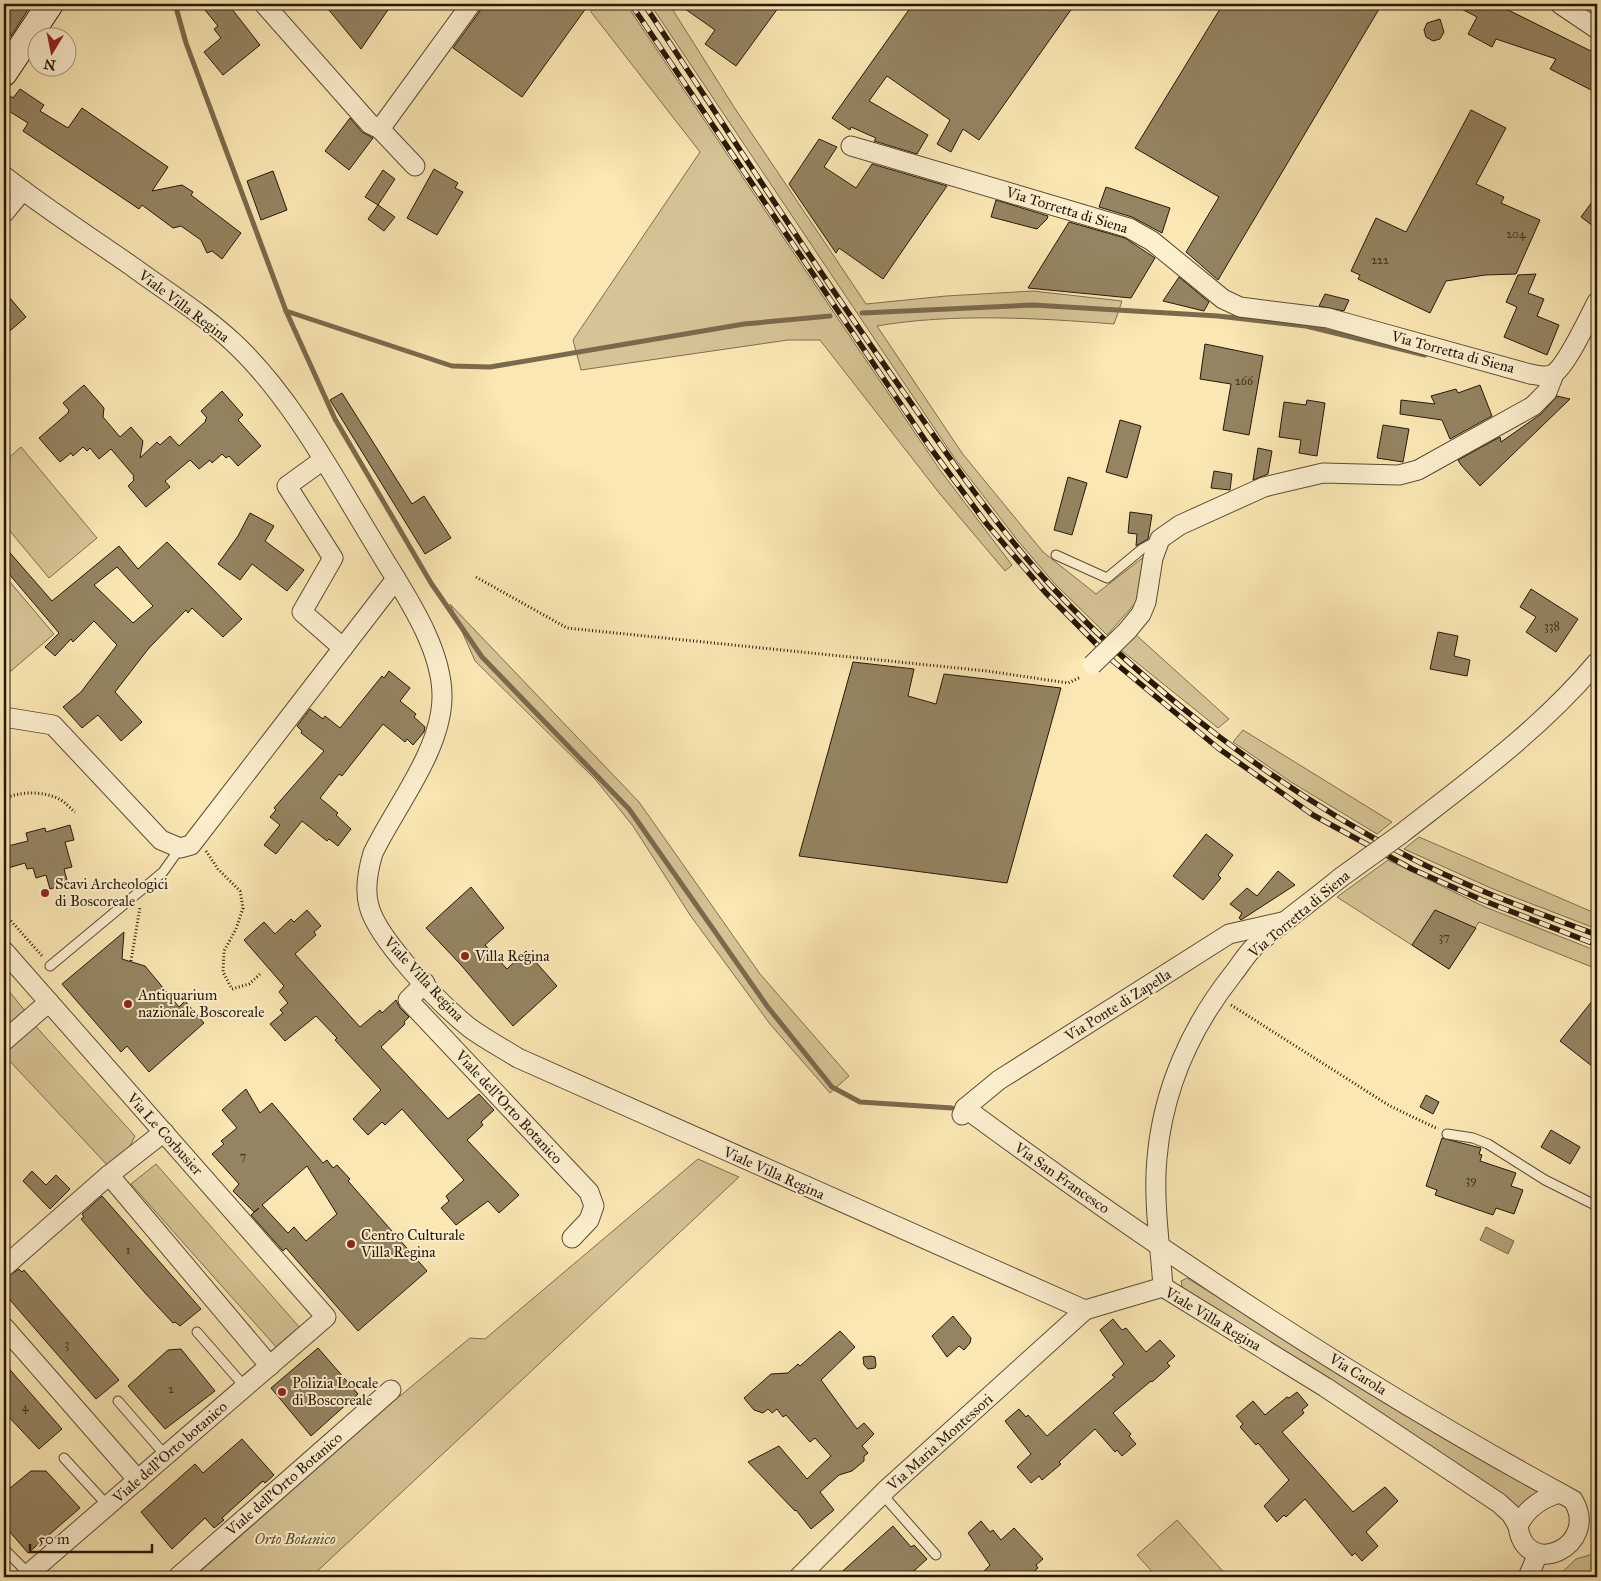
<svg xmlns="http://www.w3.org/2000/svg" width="1601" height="1581" font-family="'IM FELL Great Primer',serif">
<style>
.green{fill:#d6c496;stroke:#7e6e50}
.water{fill:#b2a179;stroke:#7a6a4c}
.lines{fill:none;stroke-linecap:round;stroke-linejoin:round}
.stream{stroke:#7a6a4c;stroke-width:5}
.building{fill:#948461;stroke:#261809;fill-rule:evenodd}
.lane-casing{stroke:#5b4c34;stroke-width:11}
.street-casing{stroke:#5b4c34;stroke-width:21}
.secondary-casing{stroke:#261809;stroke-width:28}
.path{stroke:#261809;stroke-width:3;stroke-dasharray:1 2.5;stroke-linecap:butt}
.lane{stroke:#fcefce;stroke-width:9}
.street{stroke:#fcefce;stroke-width:19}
.secondary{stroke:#fcefce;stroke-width:26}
.rail-casing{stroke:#261809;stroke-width:5.5}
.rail{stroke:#fcefce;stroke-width:4;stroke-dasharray:11;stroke-linecap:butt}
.street-bridge-casing{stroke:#5b4c34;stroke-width:21;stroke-linecap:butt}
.street-bridge{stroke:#fcefce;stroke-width:19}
.poi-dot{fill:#8f2418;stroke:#fcefce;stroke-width:2}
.labels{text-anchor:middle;stroke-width:4;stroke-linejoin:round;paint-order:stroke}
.number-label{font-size:12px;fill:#42331f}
.street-label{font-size:15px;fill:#261809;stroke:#fcefce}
.poi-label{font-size:15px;fill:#261809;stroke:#fcefce;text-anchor:start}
.park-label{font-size:15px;font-style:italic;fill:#5b4c33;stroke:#fcefce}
</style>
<rect width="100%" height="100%" fill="#fae7b3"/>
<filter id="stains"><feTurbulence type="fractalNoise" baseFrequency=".004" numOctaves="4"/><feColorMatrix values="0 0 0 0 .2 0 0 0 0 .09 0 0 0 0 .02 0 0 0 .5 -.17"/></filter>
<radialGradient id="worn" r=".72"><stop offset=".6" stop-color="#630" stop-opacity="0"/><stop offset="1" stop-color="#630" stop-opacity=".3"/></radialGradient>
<g class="green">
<path d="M597 4H626L940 470 1012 565 1005 571 940 494 820 340H788L581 370 573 340 700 152 591 12Z"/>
<path d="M650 4H669L734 107 866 304 946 296 1033 291 1122 301 1114 324C1039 318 951 313 877 326L962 453 1043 552 1096 594 1145 556 1138 600 1107 635 1055 584 1018 541 955 459Z"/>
<path d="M21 447 97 538 49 578 4 524V462Z"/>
<path d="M4 575 54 634 4 677Z"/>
<path d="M450 604 639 802 760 974 849 1076 830 1093 770 1024 690 915 633 826 595 779 475 661Z"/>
<path d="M1135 634 1229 719 1218 728 1121 650Z"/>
<path d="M1243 730 1392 822 1377 834 1291 782 1233 742Z"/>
<path d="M1419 837 1597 914V929L1493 889 1404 849Z"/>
<path d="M1388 860 1485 907 1597 951V969L1479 922 1449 969 1337 897Z"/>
<path d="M4 985 26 1012 4 1030Z"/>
<path d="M31 1021 135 1136 128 1150 109 1167 4 1055V1048Z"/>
<path d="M698 1159 739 1177 311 1577H194L395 1400 470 1338 485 1339Z"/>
<path d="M156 1164 301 1329 277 1348 131 1184Z"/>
<path d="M1187 1278 1395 1407 1540 1490 1519 1514 1183 1291 1181 1281Z"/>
<path d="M1177 1520 1228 1577H1157L1137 1555Z"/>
<path d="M1593 1554 1597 1555V1577H1557L1576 1559Z"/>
</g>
<path class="water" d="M1486 1227 1514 1241 1508 1254 1480 1240Z"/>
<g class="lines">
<g class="stream">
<path d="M175 4 186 43 286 311 335 419 431 583 482 657 629 809 767 1006 832 1087 860 1102 952 1108"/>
<path d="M286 311 452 366 490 367 744 324 830 316"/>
<path d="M862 313 1033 305 1218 316 1306 326 1425 355"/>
<path d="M1596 399H1597"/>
</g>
</g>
<g class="building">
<path d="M4 4H26L29 8 11 36 4 27Z"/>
<path d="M200 4H228L260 45 223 75 204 52 221 38 214 29 218 26Z"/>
<path d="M324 4H392L361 49Z"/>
<path d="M482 4H589L522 97 453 48 480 11Z"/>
<path d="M678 4H781L736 66 705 44 715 30Z"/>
<path d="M913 4H1075L979 140 963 129 951 152 937 144 950 120 887 76 869 101 928 135 917 154 874 141 876 138 851 127 850 130 832 118Z"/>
<path d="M1223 4H1382L1218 280 1186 252 1219 197 1135 148Z"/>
<path d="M1452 4H1496L1593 52 1591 57 1597 60V93L1550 69 1556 59 1496 39 1492 47 1468 34 1477 17Z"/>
<path d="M1440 19 1444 32 1440 39 1433 41 1426 37 1424 30 1427 23Z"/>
<path d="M20 89 44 105 40 111 68 128 82 108 168 167 152 191 182 185 193 192 191 195 241 233 222 259 212 251 207 253 201 240 181 226 173 228 142 205 139 209 23 131 28 123 4 108V92L13 98Z"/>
<path d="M1471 110 1506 128 1476 184 1504 197 1501 203 1540 220 1516 274 1485 275 1446 281 1430 313 1358 279 1360 275 1351 271 1376 218 1406 232Z"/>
<path d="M350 118 362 132 373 138 349 170 325 151Z"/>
<path d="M819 139 837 147 824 167 856 188 872 164 947 186 883 279 839 248 836 253 789 184Z"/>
<path d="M434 169 458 183 455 188 463 192 437 235 407 218Z"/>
<path d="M383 170 395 179 378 205 365 197Z"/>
<path d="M273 171 287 210 261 220 247 181Z"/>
<path d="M1106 187 1170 208 1162 233 1132 217 1099 207Z"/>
<path d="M1597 195V229L1581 217Z"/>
<path d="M996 200 1048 216 1047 219 1037 229 991 217Z"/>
<path d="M378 205 395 217 384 231 368 219Z"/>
<path d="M1069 222 1125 238 1155 258 1131 298 1028 288Z"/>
<path d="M1536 274 1528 293 1544 299 1537 316 1559 325 1547 355 1504 337 1517 307 1506 302 1518 275Z"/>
<path d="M1179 277 1209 302 1204 311 1163 301Z"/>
<path d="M4 291 26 317 4 336Z"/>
<path d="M1325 294 1349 300 1344 311 1319 306Z"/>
<path d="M1205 344 1263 356 1249 435 1223 430 1231 384 1200 379Z"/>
<path d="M84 385 104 408 103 417 120 437 131 427 143 441 140 458 157 442 160 445 170 436 179 446 206 421 205 420 207 418 201 411 222 391 243 415 238 420 261 446 238 466 229 456 226 458 222 454 212 463 210 460 199 469 190 460 165 481 170 487 146 507 128 486 134 480 133 478 134 476 111 449 99 459 90 448 87 451 83 447 73 456 71 453 60 462 39 438 68 413 69 410 63 403Z"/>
<path d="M1480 385 1492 416 1450 439 1442 420 1400 414 1401 400 1435 404 1431 396 1456 389 1458 393Z"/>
<path d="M342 393 412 504 424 496 451 538 425 554 330 400Z"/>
<path d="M1557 396 1570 399 1480 486 1461 465 1458 460 1500 437 1501 442 1541 414Z"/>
<path d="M1307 400 1325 403 1317 456 1299 453 1301 440 1279 437 1284 402 1306 405Z"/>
<path d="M1120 420 1141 426 1127 478 1106 472Z"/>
<path d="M1383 425 1409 429 1403 462 1377 458Z"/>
<path d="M1258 448 1272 451 1268 474 1253 480Z"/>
<path d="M1214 471 1232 474 1230 490 1211 488Z"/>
<path d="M1068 477 1087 483 1072 535 1054 530Z"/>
<path d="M1130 512 1152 515 1148 539 1136 546 1137 534 1128 533Z"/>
<path d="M250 513 274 526 265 541 304 570 287 591 252 564 240 580 218 564 238 536Z"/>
<path d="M167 542 242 619 223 637 192 608 188 613 186 610 149 648 115 692 142 722 121 741 98 715 82 728 63 707 81 692 117 645 94 621 73 642 71 639 55 656 45 647 59 633 4 568V546L52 601 119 546 138 569ZM117 567 153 606 133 623 94 585Z"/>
<path d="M1531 589 1578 619 1556 652 1526 632 1536 617 1520 607Z"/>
<path d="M1438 632 1458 636 1454 656 1470 660 1467 676 1430 669Z"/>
<path d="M853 662 914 669 908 696 936 704 944 674 1061 688 1007 883 799 856Z"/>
<path d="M389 671 410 688 400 701 416 714 414 717 425 727 424 732 413 745 407 739 405 742 383 724 342 776 339 774 320 798 338 813 336 815 351 829 338 846 329 839 327 841 302 821 276 854 264 845 280 825 270 817 276 810 274 808 324 751 301 733 302 731 297 726 310 709 323 719 325 716 340 728 382 676 384 678Z"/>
<path d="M70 825 74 840 65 842 72 867 64 869 68 884 50 889 46 875 36 878 33 868 27 869 25 863 8 868 4 847 28 841 26 833 45 828 46 832Z"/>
<path d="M1206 834 1233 855 1218 875 1221 878 1203 900 1173 876Z"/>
<path d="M1278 871 1295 885 1241 920 1239 918 1242 913 1230 904 1247 888 1257 896Z"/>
<path d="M471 887 504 928 485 945 507 969 526 951 557 986 513 1026 460 964 426 928Z"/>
<path d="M307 910 321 926 314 932 316 935 295 954 350 1016 360 1027 380 1010 382 1013 396 1000 400 1008 409 1017 404 1022 405 1024 381 1047 448 1119 479 1094 494 1110 481 1122 483 1125 467 1140 519 1195 499 1213 488 1201 456 1225 441 1208 449 1201 446 1196 464 1180 402 1109 385 1125 382 1122 368 1135 353 1119 381 1090 335 1040 337 1038 316 1016 285 1041 270 1024 283 1013 280 1010 288 1003 279 992 284 986 244 940 264 922 275 934 291 919 294 922Z"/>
<path d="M1435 910 1476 928 1449 969 1412 945Z"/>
<path d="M124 932 122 959 145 966 179 1007 185 1001 204 1023 149 1072 127 1046 121 1052 62 984Z"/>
<path d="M1597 995V1070L1560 1041Z"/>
<path d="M246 1089 260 1113 272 1103 323 1163 327 1160 333 1168 337 1165 350 1179 348 1181 427 1271 358 1331 286 1248 283 1251 251 1215 259 1208 254 1212 233 1191 239 1184 212 1154 224 1144 221 1141 237 1128 222 1110ZM307 1166 337 1214 306 1241 294 1227 288 1233 262 1205Z"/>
<path d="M1426 1095 1439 1102 1433 1114 1420 1107Z"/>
<path d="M1551 1130 1580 1147 1570 1164 1541 1147Z"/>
<path d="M1442 1138 1481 1148 1479 1154 1482 1155 1480 1161 1516 1173 1511 1186 1523 1190 1514 1214 1496 1208 1493 1215 1435 1195 1437 1190 1426 1186Z"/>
<path d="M32 1171 46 1185 56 1175 70 1189 50 1209 23 1181Z"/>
<path d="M102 1196 201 1309 180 1326 175 1322 173 1323 145 1293 81 1219 84 1217 82 1214Z"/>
<path d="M19 1269 22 1272 24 1270 119 1380 96 1399 4 1293V1279Z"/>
<path d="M953 1316 971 1338 970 1343 964 1350 959 1346 947 1357 932 1336Z"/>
<path d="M1113 1319 1122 1330 1126 1328 1146 1352 1160 1340 1175 1356 1167 1363 1170 1366 1152 1382 1151 1381 1113 1413 1131 1434 1129 1436 1136 1444 1122 1456 1117 1450 1115 1452 1095 1429 1059 1462 1061 1464 1042 1480 1039 1476 1031 1483 1017 1467 1031 1454 1005 1421 1019 1409 1026 1417 1028 1415 1047 1436 1115 1377 1112 1375 1124 1364 1100 1330Z"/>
<path d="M840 1331 855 1347 821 1380 857 1429 864 1423 874 1434 862 1446 868 1453 864 1456V1461L852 1471 839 1475 820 1492 834 1510 811 1529 796 1510 795 1511 748 1462 779 1446 807 1479 831 1456 815 1438 810 1442 786 1415 783 1417 777 1409 772 1413 768 1409 763 1413 754 1410 744 1398 771 1374 788 1373 798 1364 800 1366Z"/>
<path d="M318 1348 358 1394 311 1436 271 1388Z"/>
<path d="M181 1349 215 1391 165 1429 128 1386 168 1350Z"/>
<path d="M871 1356 875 1357 876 1365 875 1368 868 1369 864 1365 863 1357Z"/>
<path d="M4 1363 62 1429 39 1449 6 1414 10 1411 4 1404Z"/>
<path d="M1297 1392 1308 1405 1302 1410 1304 1413 1282 1432 1353 1512 1385 1487 1398 1501 1366 1532 1378 1546 1362 1561 1355 1553 1352 1556 1305 1499 1286 1517 1284 1515 1277 1522 1264 1506 1289 1480 1258 1443 1256 1445 1240 1427 1243 1424 1236 1416 1253 1401 1265 1415 1287 1397 1289 1398Z"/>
<path d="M242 1439 274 1475 265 1483 263 1481 222 1518 224 1520 214 1528 205 1518 172 1549 141 1512 195 1464 203 1473Z"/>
<path d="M31 1471H46L80 1508 28 1553 4 1525V1493Z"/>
<path d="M981 1521 990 1532 993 1530 1001 1540 1014 1528 1043 1559 1036 1565 1038 1568 1028 1577H978L990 1565 968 1533Z"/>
<path d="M893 1526 911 1547 914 1545 927 1559 915 1570 905 1577H836Z"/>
</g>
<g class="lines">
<defs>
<g id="lane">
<path d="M1056 555 1107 578 1142 549 1157 541"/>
<path d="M50 966 163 872 180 848"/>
<path d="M1447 1134 1473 1138 1488 1144 1545 1180 1597 1206"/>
<path d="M197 1332 245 1387"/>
<path d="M118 1401 166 1456"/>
<path d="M64 1458 108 1506"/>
<path d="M882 1494 936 1555"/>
<path d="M4 1549 29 1574"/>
</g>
<g id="street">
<path d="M264 4 370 124 380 129 415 166"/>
<path d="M1560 4 1597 29"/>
<path d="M380 129 471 4"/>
<path d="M851 146 1129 228 1152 241 1223 299 1240 307 1328 318 1530 374C1537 375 1546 378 1553 374 1566 367 1589 317 1597 302"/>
<path d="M4 176C45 208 90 237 133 267 167 292 203 314 234 343 293 398 337 483 379 551 404 593 443 648 442 698 441 751 395 807 373 853 368 870 364 889 369 906 377 939 442 1006 470 1028 485 1039 502 1048 518 1058L1085 1310 1163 1287 1325 1387 1499 1503 1511 1514 1518 1526"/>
<path d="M4 213 23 190"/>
<path d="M323 460 287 486 333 558 302 612 343 648"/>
<path d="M1127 631 1141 614 1146 602 1153 558 1160 539 1180 525 1264 487 1323 473 1399 475 1418 470 1533 406 1547 392 1554 374"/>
<path d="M4 717 53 725 161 840 180 848 191 845 396 579"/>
<path d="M1401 834C1469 781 1541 729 1597 662"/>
<path d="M4 951 326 1317 25 1577"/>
<path d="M425 983 408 1000 589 1192 594 1206 589 1220 572 1238"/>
<path d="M4 1041 49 1002"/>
<path d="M965 1108C1159 1251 1361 1385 1573 1500 1601 1546 1525 1581 1518 1526 1526 1509 1542 1498 1560 1493"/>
<path d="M962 1115 965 1108 999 1080 1229 934 1282 922"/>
<path d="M164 1132 109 1175 270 1366"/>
<path d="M4 1267 109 1175"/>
<path d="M1163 1287C1160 1244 1153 1200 1157 1158 1163 1090 1191 1027 1233 974 1240 965 1246 955 1254 947 1281 923 1312 901 1340 878"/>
<path d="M4 1327 138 1480"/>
<path d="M178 1577 391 1390"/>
<path d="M799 1577 887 1489 1085 1310"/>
<path d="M1528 1577 1537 1556"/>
</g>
<path id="secondary" d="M4 73 50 4"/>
</defs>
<use href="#lane" class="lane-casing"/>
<use href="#street" class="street-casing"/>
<use href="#secondary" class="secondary-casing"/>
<g class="path">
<path d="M476 577 567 628 987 671 1068 683 1081 677"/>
<path d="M4 799C19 791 44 791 59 799 65 802 70 808 75 812"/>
<path d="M206 851 218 869 240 891 243 908 236 929 224 951 223 972 232 989 249 984 260 974"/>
<path d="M4 913 43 957"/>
<path d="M131 961 140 907"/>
<path d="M1231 1005 1390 1106 1438 1129"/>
<path d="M1592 1505 1597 1499"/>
</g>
<use href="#lane" class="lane"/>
<use href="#street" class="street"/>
<use href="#secondary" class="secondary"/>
<defs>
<g id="rail">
<path d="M631 4 929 446 986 523 1045 592 1114 662 1218 748 1313 815 1412 869 1482 900 1597 945"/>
<path d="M644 4C731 135 816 269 907 397 953 463 998 529 1053 588 1150 692 1281 791 1407 856 1468 888 1533 911 1597 935"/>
</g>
</defs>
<use href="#rail" class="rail-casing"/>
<use href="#rail" class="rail"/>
<defs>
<g id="street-bridge">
<path d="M1092 665 1127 631"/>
<path d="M1340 878 1401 834"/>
</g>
</defs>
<use href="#street-bridge" class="street-bridge-casing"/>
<use href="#street-bridge" class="street-bridge"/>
</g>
<g class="poi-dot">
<circle cx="45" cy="893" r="5"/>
<circle cx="465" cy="956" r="5"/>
<circle cx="128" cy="1004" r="5"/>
<circle cx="351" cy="1244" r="5"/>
<circle cx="282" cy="1392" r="5"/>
</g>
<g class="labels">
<g class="number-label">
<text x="1516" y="238">204</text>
<text x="1380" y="264">222</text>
<text x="1244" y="385">266</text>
<text x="1552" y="630">338</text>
<text x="1444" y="941">37</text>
<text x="243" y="1160">7</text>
<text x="1471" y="1184">39</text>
<text x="128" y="1254">1</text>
<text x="67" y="1348">3</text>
<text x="171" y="1393">2</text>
<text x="25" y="1411">4</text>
</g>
<g class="street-label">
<text transform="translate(1067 210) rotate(17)" y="5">Via Torretta di Siena</text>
<text transform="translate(184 306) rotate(37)" y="5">Viale Villa Regina</text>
<text transform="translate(1453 352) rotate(15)" y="5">Via Torretta di Siena</text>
<text transform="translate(1299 914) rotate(-40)" y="5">Via Torretta di Siena</text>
<text transform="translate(424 979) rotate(47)" y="5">Viale Villa Regina</text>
<text transform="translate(1118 1005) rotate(-32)" y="5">Via Ponte di Zapella</text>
<text transform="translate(509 1107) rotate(47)" y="5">Viale dell'Orto Botanico</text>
<text transform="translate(165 1134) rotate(48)" y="5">Via Le Corbusier</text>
<text transform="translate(774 1173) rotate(24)" y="5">Viale Villa Regina</text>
<text transform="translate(1062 1178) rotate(35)" y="5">Via San Francesco</text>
<text transform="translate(1213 1319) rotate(31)" y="5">Viale Villa Regina</text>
<text transform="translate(1358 1374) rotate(32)" y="5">Via Carola</text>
<text transform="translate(940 1442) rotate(-42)" y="5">Via Maria Montessori</text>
<text transform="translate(170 1452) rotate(-41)" y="5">Viale dell'Orto botanico</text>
<text transform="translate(284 1484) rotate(-41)" y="5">Viale dell'Orto Botanico</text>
</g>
<g class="poi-label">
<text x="55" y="889">Scavi Archeologici<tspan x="55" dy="17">di Boscoreale</tspan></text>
<text x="475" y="961">Villa Regina</text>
<text x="138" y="1000">Antiquarium<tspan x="138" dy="17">nazionale Boscoreale</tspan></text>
<text x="361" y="1240">Centro Culturale<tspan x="361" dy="17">Villa Regina</tspan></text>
<text x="292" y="1388">Polizia Locale<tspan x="292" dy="17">di Boscoreale</tspan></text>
</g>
<g class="park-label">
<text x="295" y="1544">Orto Botanico</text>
</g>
</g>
<rect width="1601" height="1581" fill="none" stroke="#fae7b3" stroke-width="20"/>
<rect x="5" y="5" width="1591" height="1571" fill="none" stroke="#261809" stroke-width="2.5"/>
<rect x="10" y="10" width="1581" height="1561" fill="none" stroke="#261809"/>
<g transform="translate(52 52) rotate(190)"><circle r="24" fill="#fcefce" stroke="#a6997f"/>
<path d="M0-4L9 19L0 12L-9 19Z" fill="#8f2418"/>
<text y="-8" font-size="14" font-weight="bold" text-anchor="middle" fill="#261809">N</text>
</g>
<path d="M30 1544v8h122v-8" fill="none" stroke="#261809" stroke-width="2.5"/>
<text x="38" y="1544" font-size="15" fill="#261809" stroke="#fcefce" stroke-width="4" paint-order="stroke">50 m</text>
<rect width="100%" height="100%" filter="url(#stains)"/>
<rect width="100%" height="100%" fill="url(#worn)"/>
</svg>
